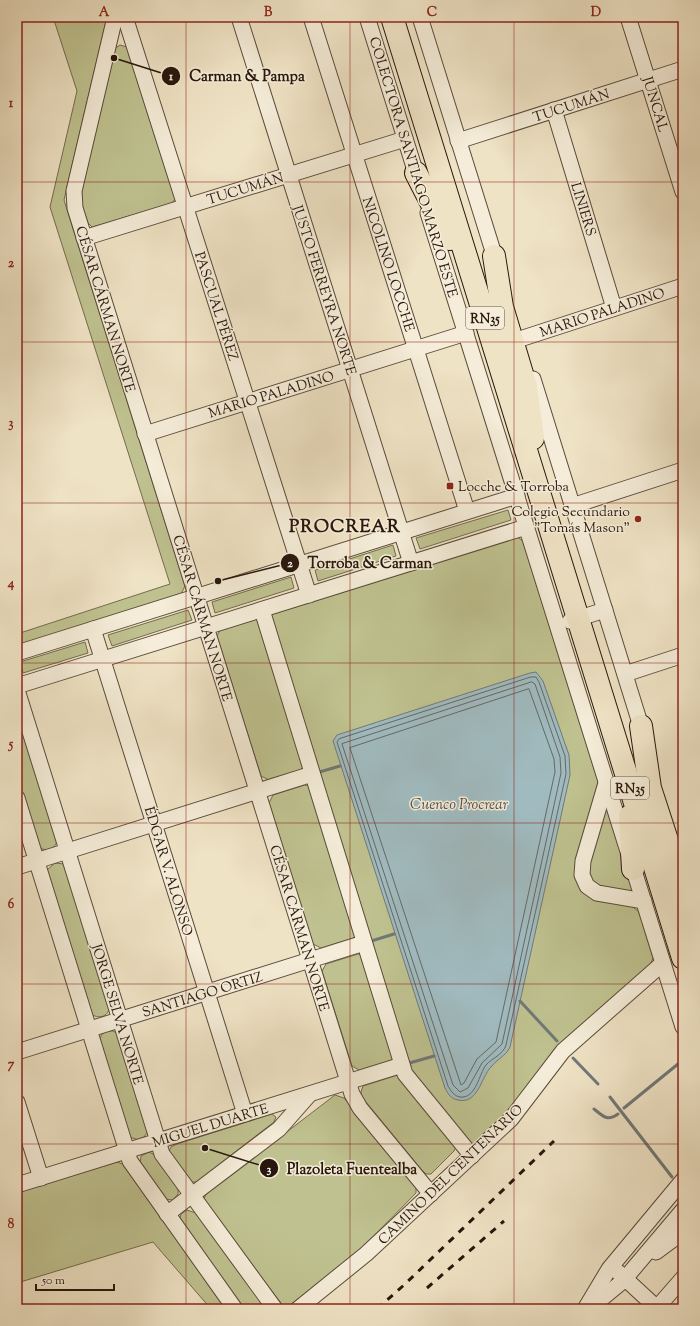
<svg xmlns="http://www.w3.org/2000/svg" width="700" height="1326" font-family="'Sorts Mill Goudy',serif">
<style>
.green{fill:#bfc290;stroke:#746c4e}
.water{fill:#a0bbc0;stroke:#707978}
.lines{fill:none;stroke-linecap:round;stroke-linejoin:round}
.shore{stroke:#646966;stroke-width:1}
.stream{stroke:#707978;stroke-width:3}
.minor-casing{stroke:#5a4a3a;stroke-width:17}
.highway-casing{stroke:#28170c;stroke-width:24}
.minor{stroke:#f5edd9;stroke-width:15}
.highway{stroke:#efe3c5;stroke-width:22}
.rail{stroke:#28170c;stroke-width:3;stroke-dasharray:7 7;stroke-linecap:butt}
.grid{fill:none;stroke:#8f2418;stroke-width:1;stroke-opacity:0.55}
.poi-dot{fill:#8f2418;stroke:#f5edd9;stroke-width:1.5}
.labels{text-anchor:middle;stroke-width:3;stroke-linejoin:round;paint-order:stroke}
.shield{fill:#f5edd9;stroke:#66574a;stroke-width:1}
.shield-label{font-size:13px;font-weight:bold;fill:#28170c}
.street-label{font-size:14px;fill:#28170c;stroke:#f5edd9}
.poi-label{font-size:14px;fill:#28170c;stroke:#f5edd9;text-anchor:start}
.water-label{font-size:15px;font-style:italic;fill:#52504b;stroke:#f5edd9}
.district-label{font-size:18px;font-weight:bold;letter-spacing:1px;fill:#28170c;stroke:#f5edd9}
.leader{fill:none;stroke:#28170c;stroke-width:1.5}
.callout-dot{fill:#28170c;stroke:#f5edd9;stroke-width:1.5}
.mark-label{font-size:12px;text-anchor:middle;font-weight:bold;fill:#fff}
.callout-label{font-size:15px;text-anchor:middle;font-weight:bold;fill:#28170c;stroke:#f5edd9;stroke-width:3;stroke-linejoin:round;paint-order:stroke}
.neatline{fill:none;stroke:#8f2418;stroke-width:1.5}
.grid-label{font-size:13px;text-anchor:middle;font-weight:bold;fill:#8f2418}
</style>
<rect width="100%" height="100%" fill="#efe3c5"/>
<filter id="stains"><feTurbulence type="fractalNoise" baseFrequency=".005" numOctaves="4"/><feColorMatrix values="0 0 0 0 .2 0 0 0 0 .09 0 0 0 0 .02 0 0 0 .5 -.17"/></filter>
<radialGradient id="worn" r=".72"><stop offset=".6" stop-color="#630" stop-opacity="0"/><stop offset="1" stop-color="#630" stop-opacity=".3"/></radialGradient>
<g class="green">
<path d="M53 17H107L64 200 185 586 181 594 17 646V634L170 584 50 207 77 91Z"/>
<path d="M120 45 127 47 176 199 170 204 92 227 88 223 80 199 114 49Z"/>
<path d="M508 510 511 520 420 549 416 538Z"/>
<path d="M517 537 523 541 633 892 629 904 639 912 653 958 650 965 560 1044 511 1109 472 1145 408 1074 411 1066 409 1060 403 1057 370 950 373 945 371 937 365 934 318 781 321 775 319 769 313 766 270 615Z"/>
<path d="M393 545 396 556 318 581 315 570Z"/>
<path d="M291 577 294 588 215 613 212 602Z"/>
<path d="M188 610 192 620 112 646 108 635Z"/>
<path d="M252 618 259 619 304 766 299 771 269 780 261 776 217 636 220 630Z"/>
<path d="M85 642 88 653 23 673 20 662Z"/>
<path d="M17 706 57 841C55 848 49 851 42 849L36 842 17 780Z"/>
<path d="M305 785 310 786 356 935 353 938 321 948 313 944 269 803 273 795Z"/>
<path d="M55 863 64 864 110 1007C108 1017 98 1020 90 1013L47 870Z"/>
<path d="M358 954 362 955 394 1057 391 1060 359 1070 352 1066 322 971 326 964Z"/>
<path d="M107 1031H113L118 1034 148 1131 144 1137 139 1140 129 1137 99 1040 102 1034Z"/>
<path d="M398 1075 456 1147 454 1151 431 1174H426L421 1169 361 1096V1092L363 1086Z"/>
<path d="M335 1095 344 1098 412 1182 416 1188V1193L361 1249 290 1305 284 1307 203 1200 207 1193Z"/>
<path d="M272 1114 276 1117 274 1122 196 1182H191L169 1151 171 1147 177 1144Z"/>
<path d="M149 1152 155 1155 178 1188V1194L173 1200 164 1199 140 1164 141 1156Z"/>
<path d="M117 1162 125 1165 228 1309H211L153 1242 17 1283V1193Z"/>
<path d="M187 1210 196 1213 268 1309H242L180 1218 181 1214Z"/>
</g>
<path class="water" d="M536 672 543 681 569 755 570 775 510 1047C506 1056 497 1059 491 1067 481 1077 478 1105 458 1100 451 1099 448 1094 445 1088L333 741 337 735 530 673Z"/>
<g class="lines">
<g class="shore">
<path d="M531 677H536L539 682 565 756 566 774 506 1045C503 1055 492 1058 486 1065 479 1074 476 1099 460 1097 454 1096 451 1091 448 1086L337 742 339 739Z"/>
<path d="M532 682 535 684 560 757 561 773 502 1044 482 1063 468 1088 460 1092 453 1085 342 744Z"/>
<path d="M529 689 554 759 555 772 496 1042 477 1059 464 1083 461 1085 350 748Z"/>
</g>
<g class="stream">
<path d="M316 773 340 766"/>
<path d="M368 942 394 934"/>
<path d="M520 1001 557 1041"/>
<path d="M573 1058 598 1084"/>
<path d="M406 1064 434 1056"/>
<path d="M610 1097 672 1177"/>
<path d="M624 1108 678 1064"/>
<path d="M594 1109C603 1116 607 1122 618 1114"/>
</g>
<defs>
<g id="minor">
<path d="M115 17 74 191 75 208 352 1094 360 1108 431 1194"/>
<path d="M125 17 309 595"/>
<path d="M239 17 411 563"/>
<path d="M311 17 467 511"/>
<path d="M367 17 419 183"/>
<path d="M420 17 497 264"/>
<path d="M628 17 683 192"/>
<path d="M554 110 614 308"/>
<path d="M458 141 683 69"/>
<path d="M428 213 683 1027"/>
<path d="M84 238 405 139"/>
<path d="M520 339 683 286"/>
<path d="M533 379 644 736"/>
<path d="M145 434 466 333"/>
<path d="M572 506 683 470"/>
<path d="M262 610 405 1074 472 1156"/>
<path d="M570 621 605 610"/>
<path d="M93 629 245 1114"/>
<path d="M17 653 517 496"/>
<path d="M625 674 683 655"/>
<path d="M17 686 526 527"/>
<path d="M17 690 162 1154 275 1309"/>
<path d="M606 783 583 861 582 875 587 886 597 893 644 901"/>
<path d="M17 798 130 1161 235 1309"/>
<path d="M17 867 312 774"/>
<path d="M17 1052 364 943"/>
<path d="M17 1102 41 1178"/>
<path d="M17 1185 402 1065"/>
<path d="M167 1214 279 1129 309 1095"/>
<path d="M656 1252 683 1232"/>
<path d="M618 1272 658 1309"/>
<path d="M298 1309 366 1254 511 1119 563 1051 663 963"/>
<path d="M585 1309 609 1269 683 1180"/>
<path d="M589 1309 623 1281 683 1210"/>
<path d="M656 1309 683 1278"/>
</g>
<g id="highway">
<path d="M392 17 683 958"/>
<path d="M416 173 450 239"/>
<path d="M494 256 502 307 526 387 533 438"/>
<path d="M641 726 650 788 677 871 683 922"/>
<path d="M630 816 633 869"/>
</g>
</defs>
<use href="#minor" class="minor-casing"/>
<use href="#highway" class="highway-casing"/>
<use href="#minor" class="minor"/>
<use href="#highway" class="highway"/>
<g class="rail">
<path d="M427 1288 504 1221"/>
<path d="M377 1309 404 1285 554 1141"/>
</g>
</g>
<path class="grid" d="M186 17V1309M350 17V1309M514 17V1309M17 182H683M17 342H683M17 503H683M17 663H683M17 823H683M17 984H683M17 1144H683"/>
<g class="poi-dot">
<rect x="446" y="482" width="8" height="8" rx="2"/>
<circle cx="638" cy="519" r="4"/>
</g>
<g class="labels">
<g class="shield">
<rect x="466" y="307" width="38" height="22" rx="3"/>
<rect x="611" y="777" width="38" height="22" rx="3"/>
</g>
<g class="shield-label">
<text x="485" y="323">RN35</text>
<text x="630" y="793">RN35</text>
</g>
<g class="street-label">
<text transform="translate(656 104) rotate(73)" y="5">JUNCAL</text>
<text transform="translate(571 105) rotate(-18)" y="5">TUCUMÁN</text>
<text transform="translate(414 167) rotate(73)" y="5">COLECTORA SANTIAGO MARZO ESTE</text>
<text transform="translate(245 188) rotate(-17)" y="5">TUCUMÁN</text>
<text transform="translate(584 209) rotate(73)" y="5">LINIERS</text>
<text transform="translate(389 264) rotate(72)" y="5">NICOLINO LOCCHE</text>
<text transform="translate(325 290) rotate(72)" y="5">JUSTO FERREYRA NORTE</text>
<text transform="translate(217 306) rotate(72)" y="5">PASCUAL PÉREZ</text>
<text transform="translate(106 309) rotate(73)" y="5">CÉSAR CÁRMAN NORTE</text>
<text transform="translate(602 312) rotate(-18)" y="5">MARIO PALADINO</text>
<text transform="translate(271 394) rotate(-17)" y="5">MARIO PALADINO</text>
<text transform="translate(203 618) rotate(73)" y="5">CÉSAR CÁRMAN NORTE</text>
<text transform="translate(169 871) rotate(73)" y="5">ÉDGAR V. ALONSO</text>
<text transform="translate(300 928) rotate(73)" y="5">CÉSAR CÁRMAN NORTE</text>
<text transform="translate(202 994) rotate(-17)" y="5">SANTIAGO ORTIZ</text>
<text transform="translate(118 1014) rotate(73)" y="5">JORGE SELVA NORTE</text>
<text transform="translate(210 1125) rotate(-17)" y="5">MIGUEL DUARTE</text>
<text transform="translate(450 1174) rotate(-44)" y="5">CAMINO DEL CENTENARIO</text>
</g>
<g class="poi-label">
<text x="458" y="491">Locche &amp; Torroba</text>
<text x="630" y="516" text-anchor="end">Colegio Secundario<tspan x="630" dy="16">"Tomás Mason"</tspan></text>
</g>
<g class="water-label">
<text x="459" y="809">Cuenco Procrear</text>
</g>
<g class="district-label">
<text x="345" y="532">PROCREAR</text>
</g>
</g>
<path class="leader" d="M114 58L171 76M218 581L290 563M205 1148L269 1168"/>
<g class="callout-dot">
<circle cx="114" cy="58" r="4"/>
<circle cx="218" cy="581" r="4"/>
<circle cx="205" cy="1148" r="4"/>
<circle cx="171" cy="76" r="10"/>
<circle cx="290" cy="563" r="10"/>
<circle cx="269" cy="1168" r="10"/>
</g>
<g class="mark-label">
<text x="171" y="80">1</text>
<text x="290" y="567">2</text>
<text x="269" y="1173">3</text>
</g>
<g class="callout-label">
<text x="247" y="81">Carman &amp; Pampa</text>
<text x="370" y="568">Torroba &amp; Carman</text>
<text x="352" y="1174">Plazoleta Fuentealba</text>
</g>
<rect width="700" height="1326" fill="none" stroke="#efe3c5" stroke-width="44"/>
<path d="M36 1284v6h78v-6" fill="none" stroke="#28170c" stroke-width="2"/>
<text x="42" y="1284" font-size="12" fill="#28170c" stroke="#f5edd9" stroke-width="3" paint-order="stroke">50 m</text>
<rect x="22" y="22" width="656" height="1282" class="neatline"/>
<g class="grid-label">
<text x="104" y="16">A</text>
<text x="268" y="16">B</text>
<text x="432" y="16">C</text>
<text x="596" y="16">D</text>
<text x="11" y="107">1</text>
<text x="11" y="267">2</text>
<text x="11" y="427">3</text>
<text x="11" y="587">4</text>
<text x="11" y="748">5</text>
<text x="11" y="908">6</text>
<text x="11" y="1068">7</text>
<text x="11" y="1228">8</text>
</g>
<rect width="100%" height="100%" filter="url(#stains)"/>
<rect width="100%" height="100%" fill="url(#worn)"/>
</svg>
